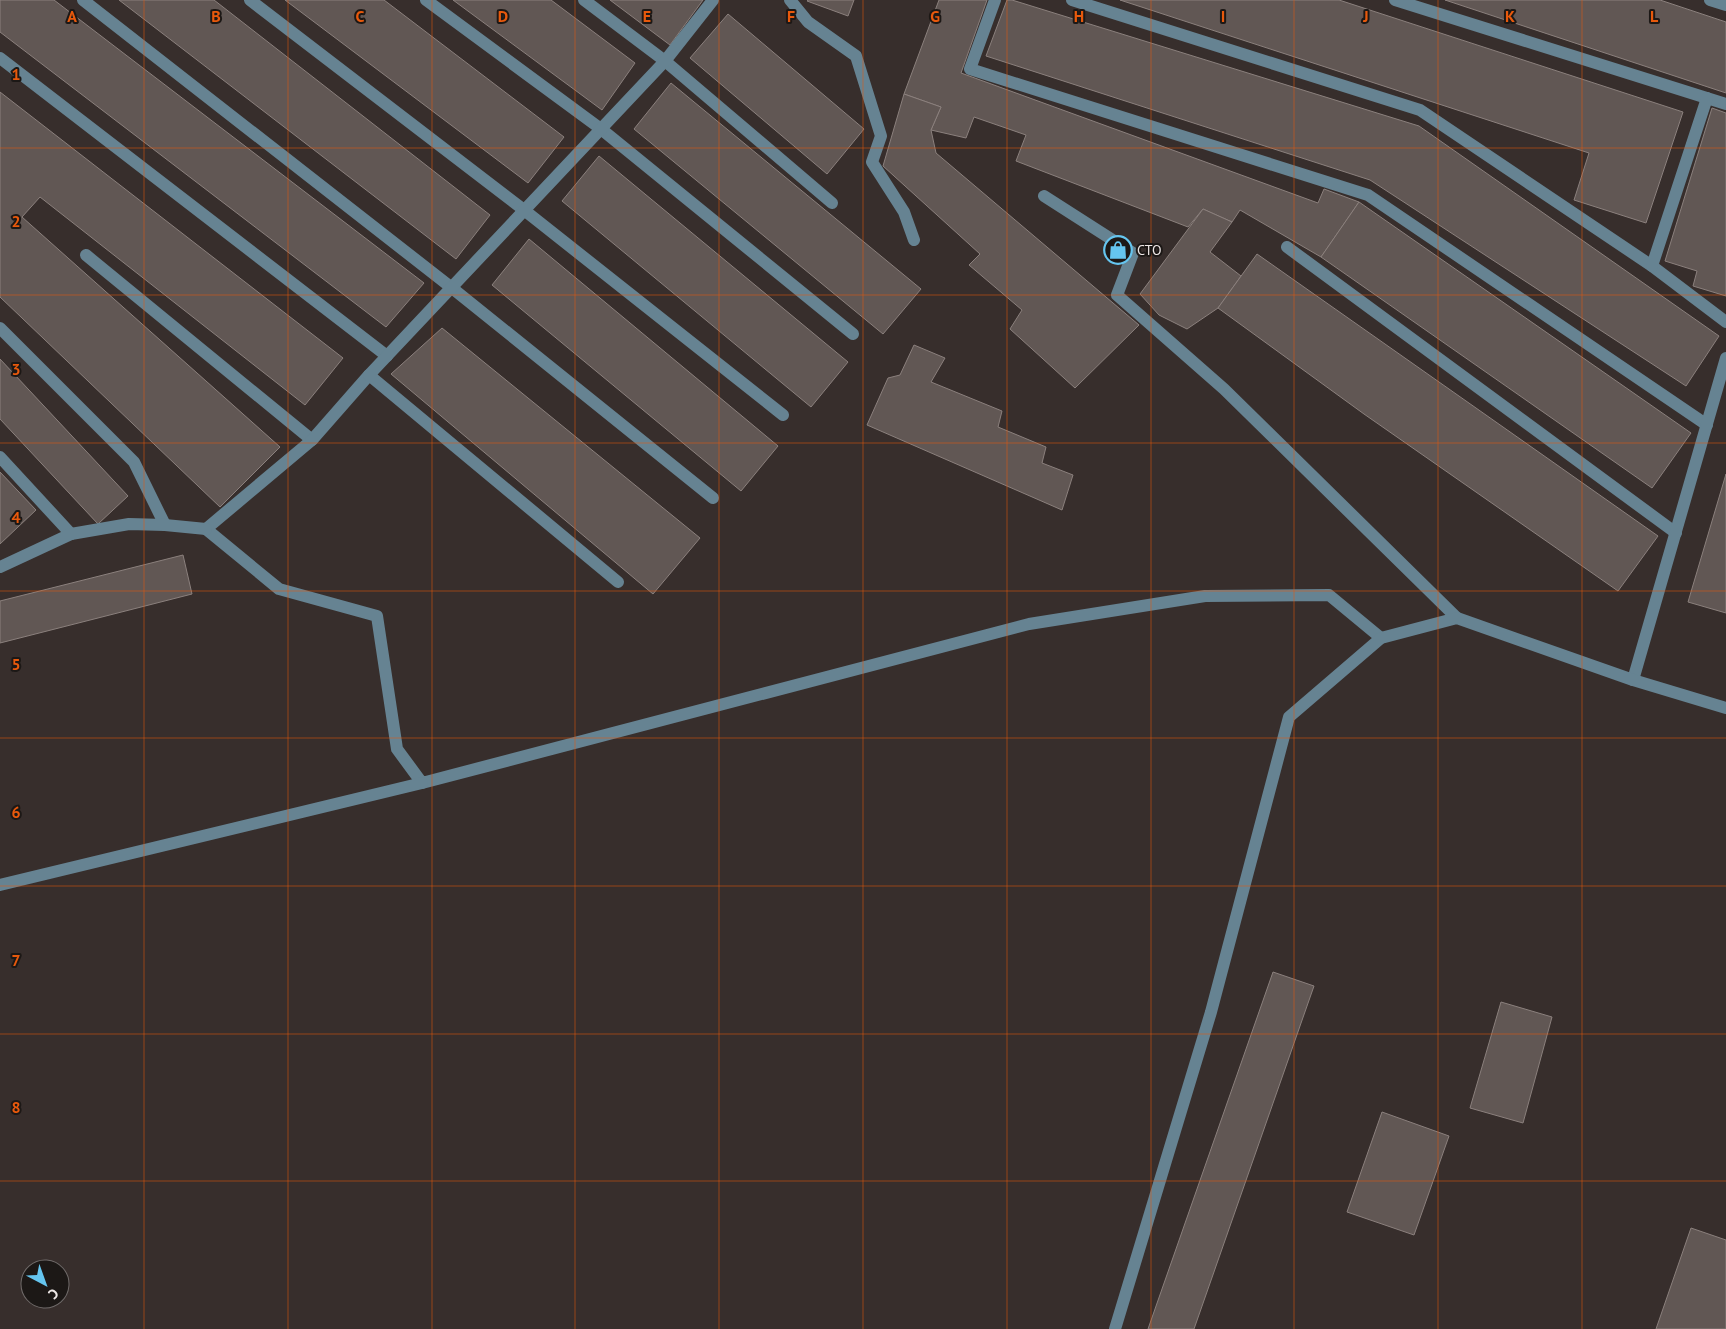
<svg xmlns="http://www.w3.org/2000/svg" width="1726" height="1329" font-family="'PT Sans',sans-serif">
<style>
.building{fill:#615754;stroke:#8b807d}
.lines{fill:none;stroke-linecap:round;stroke-linejoin:round}
.minor{stroke:#668392;stroke-width:12}
.grid{fill:none;stroke:#e8590c;stroke-width:1;stroke-opacity:0.55}
.labels{text-anchor:middle;stroke-width:4;stroke-linejoin:round;paint-order:stroke}
.poi-label{font-size:14px;fill:#eee8e7;stroke:#1c1816;text-anchor:start}
.grid-label{font-size:16px;text-anchor:middle;font-weight:bold;fill:#e8590c;stroke:#1c1816;stroke-width:4;stroke-linejoin:round;paint-order:stroke}
</style>
<rect width="100%" height="100%" fill="#372e2c"/>
<g class="building">
<path d="M0 0H54L424 283 386 327 0 32Z"/>
<path d="M119 0H214L490 215 456 259Z"/>
<path d="M285 0H384L564 137 528 183Z"/>
<path d="M453 0H551L635 63 602 110Z"/>
<path d="M610 0H703L670 45Z"/>
<path d="M808 0H854L848 16 807 1Z"/>
<path d="M939 0H987L961 73 1318 203 1324 189 1359 202 1321 257 1240 210 1232 222 1203 209 1188 227 1016 161 1026 135 974 117 966 138 931 130 941 107 904 94Z"/>
<path d="M1007 0H1012L1419 126 1719 336 1686 386 1370 180 986 56Z"/>
<path d="M1120 0H1339L1683 112 1646 223 1574 200 1589 153Z"/>
<path d="M1445 0H1660L1726 22V93Z"/>
<path d="M728 14 864 129 827 174 690 58Z"/>
<path d="M671 83 921 289 883 334 634 129Z"/>
<path d="M0 92 343 358 305 405 40 197 22 217 280 447 220 507 0 297Z"/>
<path d="M904 94 941 107 931 130 936 153 1139 325 1075 388 1010 329 1022 310 969 265 980 254 883 166Z"/>
<path d="M1712 108 1726 113V296L1693 286 1697 271 1665 261Z"/>
<path d="M599 156 848 362 811 407 562 201Z"/>
<path d="M1359 202 1691 433 1652 488 1321 257Z"/>
<path d="M1203 209 1232 222 1210 252 1241 276 1218 308 1187 329 1159 315 1140 294Z"/>
<path d="M529 239 778 446 741 491 492 285Z"/>
<path d="M1257 254 1658 536 1618 591 1364 414 1218 308Z"/>
<path d="M442 328 700 538 653 594 391 374Z"/>
<path d="M914 345 945 358 931 382 1002 411 998 427 1046 447 1042 463 1073 475 1062 510 867 425 888 378 900 375Z"/>
<path d="M0 359 128 496 98 524 0 419Z"/>
<path d="M0 472 36 510 0 544Z"/>
<path d="M1726 474V613L1688 602Z"/>
<path d="M183 555 192 594 0 643V601Z"/>
<path d="M1273 972 1314 986 1194 1329H1148Z"/>
<path d="M1501 1002 1552 1017 1523 1123 1470 1108Z"/>
<path d="M1382 1112 1449 1136 1414 1235 1347 1212Z"/>
<path d="M1691 1228 1726 1240V1329H1656Z"/>
</g>
<g class="lines">
<g class="minor">
<path d="M83 0 452 288 713 498"/>
<path d="M250 0 524 210 783 415"/>
<path d="M426 0 601 129 853 334"/>
<path d="M584 0 665 61 832 203"/>
<path d="M790 0 808 22 856 56 881 136 872 162 904 212 914 240"/>
<path d="M995 0 970 69 1368 195 1707 425"/>
<path d="M1072 0 1420 110 1652 266 1726 322"/>
<path d="M1395 0 1726 104"/>
<path d="M1710 0 1726 5"/>
<path d="M0 58 387 356"/>
<path d="M1044 196 1133 253 1117 295 1224 389 1457 618"/>
<path d="M1287 247 1676 533"/>
<path d="M86 255 312 440"/>
<path d="M1652 266 1707 98"/>
<path d="M0 328 134 462 165 525"/>
<path d="M369 375 312 440 206 529 279 589 377 616 397 749 422 783 1029 624 1205 596 1329 595 1381 638"/>
<path d="M0 457 71 534"/>
<path d="M0 567 71 534 129 524 165 525 206 529"/>
<path d="M618 582 369 375 665 61 713 0"/>
<path d="M1633 680 1726 358"/>
<path d="M0 885 422 783"/>
<path d="M1115 1329 1211 1012 1289 717 1381 638 1457 618 1633 680 1726 708"/>
</g>
</g>
<path class="grid" d="M144 0V1329M288 0V1329M432 0V1329M575 0V1329M719 0V1329M863 0V1329M1007 0V1329M1151 0V1329M1294 0V1329M1438 0V1329M1582 0V1329M0 148H1726M0 295H1726M0 443H1726M0 591H1726M0 738H1726M0 886H1726M0 1034H1726M0 1181H1726"/>
<defs>
<symbol id="shop-ring" viewBox="-11 -11 22 22"><circle r="9.5" fill="#1c1816" stroke="#65c5ef" stroke-width="1.5"/><path d="M-5-2.5h2.3a2.7 3.5 0 0 1 5.4 0H5L5.5 6h-11ZM-1.5-2.5h3a1.5 2.3 0 0 0-3 0Z" fill="#65c5ef"/></symbol>
</defs>
<g fill-rule="evenodd">
<use href="#shop-ring" x="1102" y="234" width="32" height="32"/>
</g>
<g class="labels">
<g class="poi-label">
<text x="1137" y="255">СТО</text>
</g>
</g>
<g class="grid-label">
<text x="72" y="22">A</text>
<text x="216" y="22">B</text>
<text x="360" y="22">C</text>
<text x="503" y="22">D</text>
<text x="647" y="22">E</text>
<text x="791" y="22">F</text>
<text x="935" y="22">G</text>
<text x="1079" y="22">H</text>
<text x="1223" y="22">I</text>
<text x="1366" y="22">J</text>
<text x="1510" y="22">K</text>
<text x="1654" y="22">L</text>
<text x="16" y="80">1</text>
<text x="16" y="227">2</text>
<text x="16" y="375">3</text>
<text x="16" y="523">4</text>
<text x="16" y="670">5</text>
<text x="16" y="818">6</text>
<text x="16" y="966">7</text>
<text x="16" y="1113">8</text>
</g>
<g transform="translate(45 1284) rotate(139)"><circle r="24" fill="#1c1816" stroke="#706b6a"/>
<path d="M0-4L9 19L0 12L-9 19Z" fill="#65c5ef"/>
<text y="-8" font-size="14" font-weight="bold" text-anchor="middle" fill="#eee8e7">С</text>
</g>
</svg>
